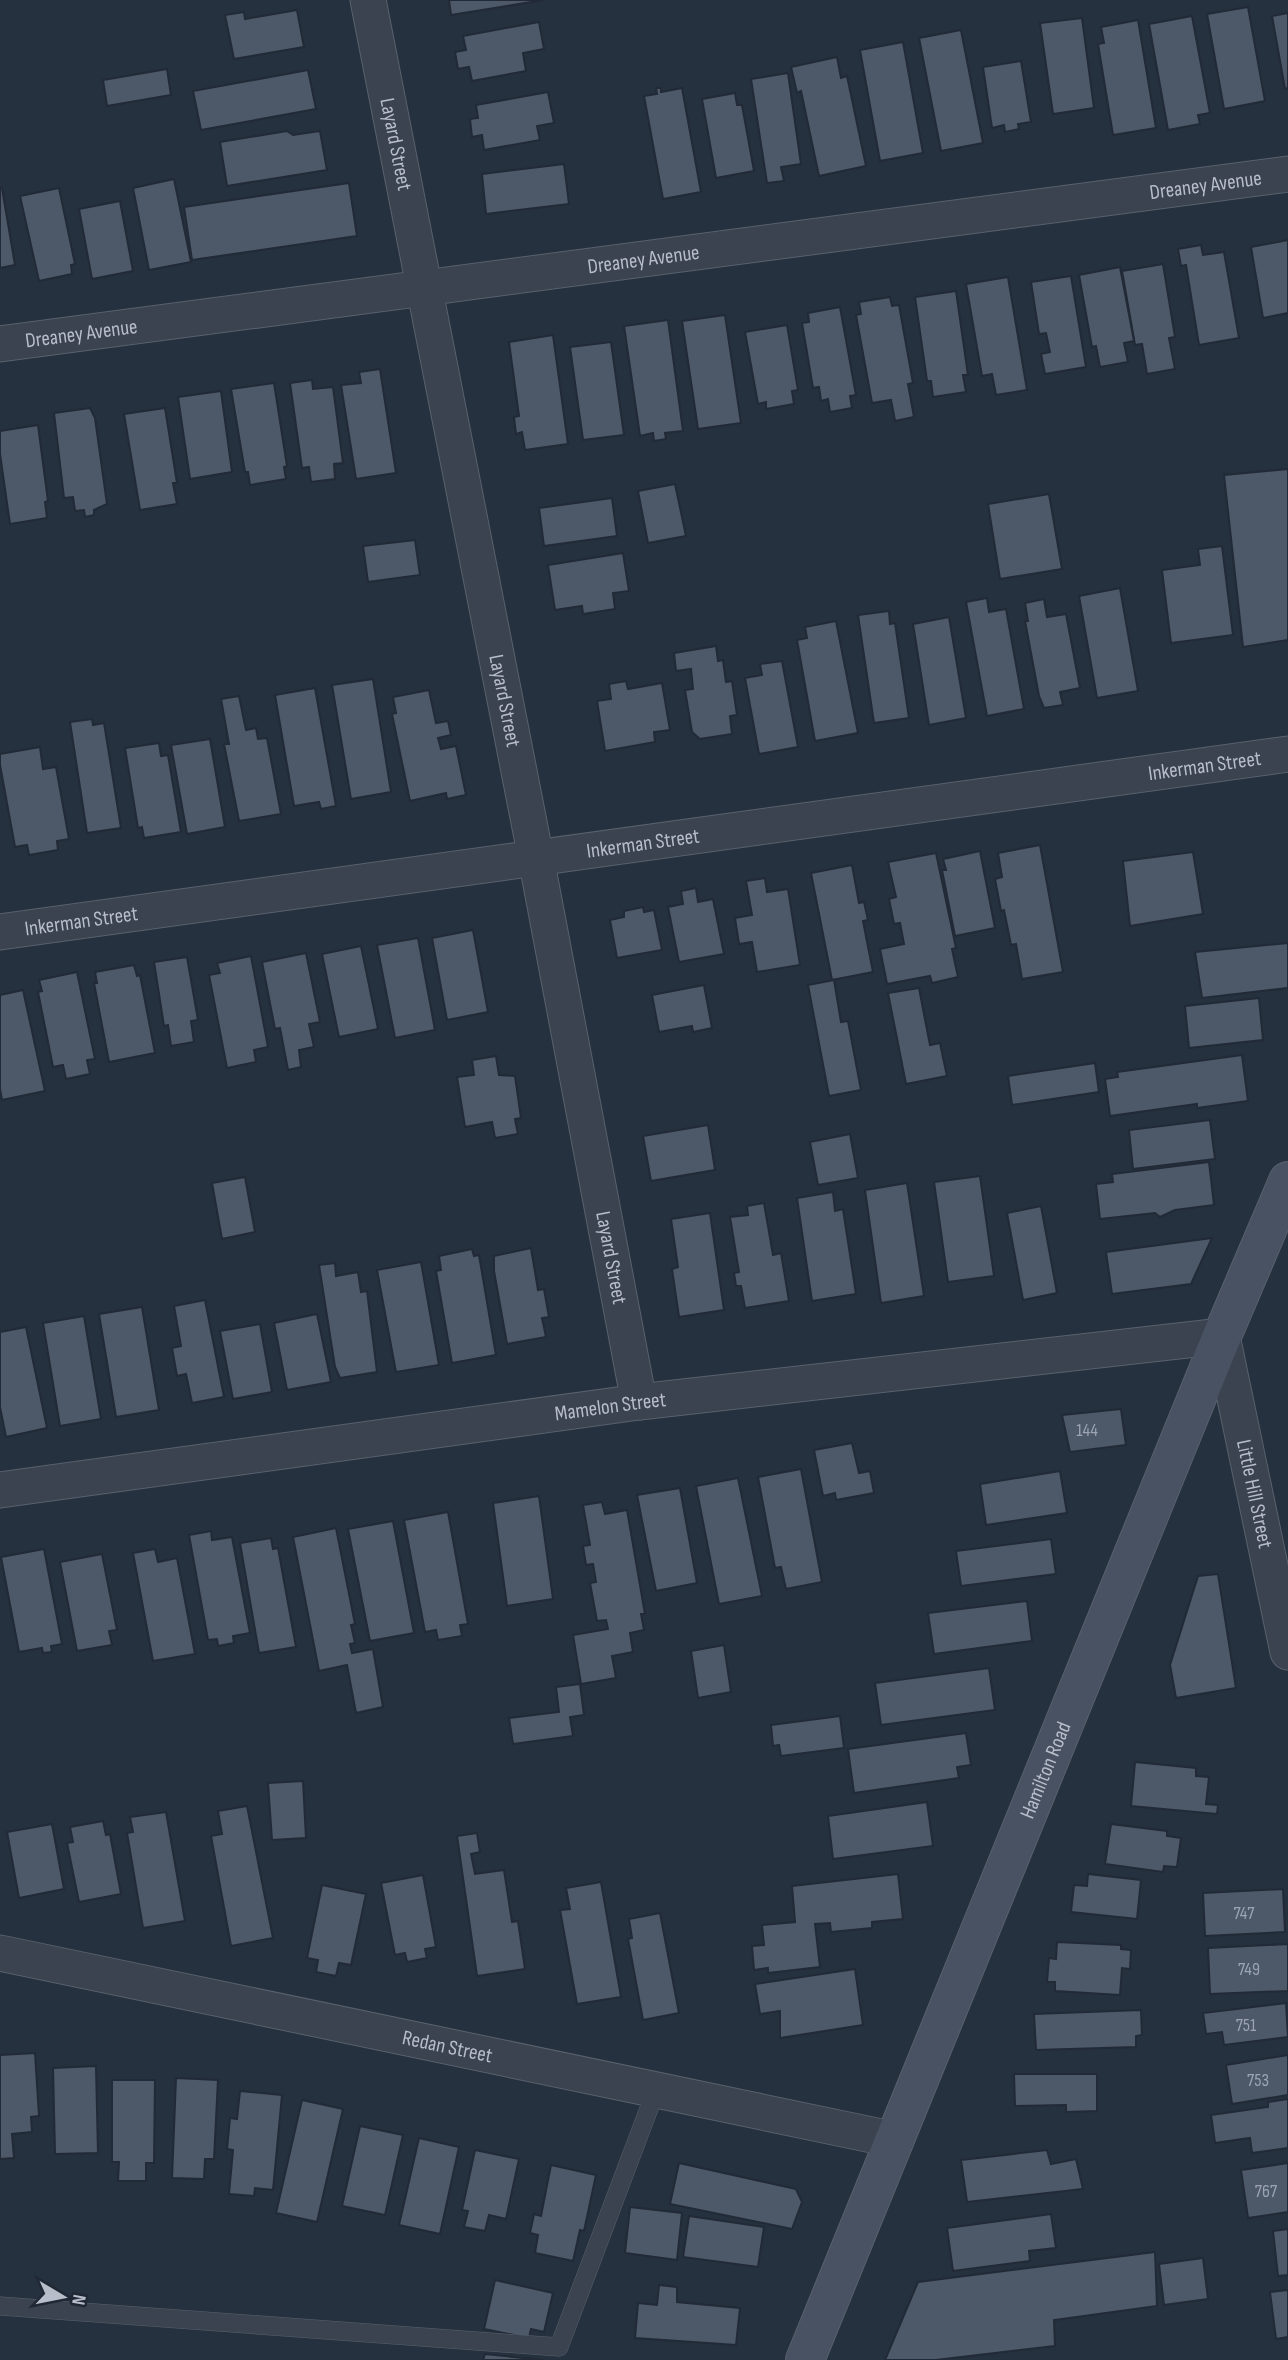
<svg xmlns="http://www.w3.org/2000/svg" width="1288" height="2360" font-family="'Sofia Sans Condensed',sans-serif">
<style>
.building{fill:#4d5868;stroke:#212a36;stroke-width:2}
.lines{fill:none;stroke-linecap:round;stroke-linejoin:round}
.lane-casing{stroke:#58616d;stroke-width:19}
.street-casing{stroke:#58616d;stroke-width:37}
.secondary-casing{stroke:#58616d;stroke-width:40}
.lane{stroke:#3a434f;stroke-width:18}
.street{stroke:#3a434f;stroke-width:35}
.secondary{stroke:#495262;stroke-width:38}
.labels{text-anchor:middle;stroke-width:7;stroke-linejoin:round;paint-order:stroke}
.number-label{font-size:18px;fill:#9ca4b2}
.street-label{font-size:21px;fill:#b7beca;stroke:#1f2834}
</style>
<rect width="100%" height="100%" fill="#26313f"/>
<g class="building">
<path d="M449 0H544L451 15Z"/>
<path d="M1248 7 1265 101 1224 109 1207 14Z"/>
<path d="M297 10 304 47 234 59 225 15 244 12 245 19Z"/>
<path d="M1288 13V88L1285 89 1272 16Z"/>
<path d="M1192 16 1210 113 1198 115 1200 124 1168 130 1149 24Z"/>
<path d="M1082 18 1094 108 1053 114 1040 23Z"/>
<path d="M1138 20 1156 128 1113 135 1098 44 1104 43 1101 27Z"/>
<path d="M539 22 544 49 523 53 526 71 472 81 469 67 458 69 455 52 466 50 463 36Z"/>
<path d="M961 30 983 143 941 151 919 38Z"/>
<path d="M903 42 923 153 880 161 860 50Z"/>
<path d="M837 57 841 78 847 76 866 166 819 176 801 91 797 93 791 67Z"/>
<path d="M1021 61 1031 122 1018 124 1019 129 1005 132 1004 125 992 128 983 67Z"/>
<path d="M167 69 171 95 107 106 103 80Z"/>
<path d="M308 70 316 109 201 130 193 91Z"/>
<path d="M788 73 801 164 781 167 784 181 767 183 751 79Z"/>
<path d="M656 88H661V92L682 88 701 192 663 199 644 96 657 94Z"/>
<path d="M548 92 554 123 537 126 540 140 484 150 482 135 472 137 470 119 478 118 476 105Z"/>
<path d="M735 93 737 105H742L754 171 716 178 702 99Z"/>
<path d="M287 131 293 135 320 131 327 170 227 186 220 142Z"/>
<path d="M564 164 569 204 486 214 482 174Z"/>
<path d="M174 179 191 262 149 270 133 188Z"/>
<path d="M349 183 357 236 192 260 184 207Z"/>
<path d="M0 188H2L15 265 0 268Z"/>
<path d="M59 188 75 264 71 265 72 274 39 281 20 196Z"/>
<path d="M120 201 133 271 92 279 79 209Z"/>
<path d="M1288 240V313L1263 318 1251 247Z"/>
<path d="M1201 245 1203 255 1224 252 1239 338 1199 345 1186 265 1181 266 1178 249Z"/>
<path d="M1163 264 1175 337 1169 338 1175 369 1147 374 1142 344 1135 345 1122 271Z"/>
<path d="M1120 267 1134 341 1124 343 1128 362 1100 367 1096 346 1092 347 1079 275Z"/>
<path d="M1071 276 1086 367 1045 374 1041 354 1050 352 1046 333 1039 334 1031 282Z"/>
<path d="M1008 277 1027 390 996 395 992 374 982 376 966 284Z"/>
<path d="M956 291 968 375H963L966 392 933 397 931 381H927L915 297Z"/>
<path d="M890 297 892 306 899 305 913 383 908 384 914 417 895 421 891 400 872 403 856 315 861 314 859 302Z"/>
<path d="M840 307 856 395 850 396 852 408 830 412 828 399 821 401 819 387 813 388 802 323 809 322 808 313Z"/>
<path d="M725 315 741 423 698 429 682 321Z"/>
<path d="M668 320 683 431 665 433 666 439 654 441 653 433 640 436 624 326Z"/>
<path d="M787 325 798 390 792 391 794 404 766 409V402L758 404 745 332Z"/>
<path d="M553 335 568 444 525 450 522 432 516 434 514 417 519 416 509 342Z"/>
<path d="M611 342 624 435 583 440 570 347Z"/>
<path d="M380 369 396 473 356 479 341 385 361 383 359 372Z"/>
<path d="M312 380 313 389 333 387 343 463 334 464 335 479 311 482 309 467 302 468 290 383Z"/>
<path d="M274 383 287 466 284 467 286 479 250 485 248 472H245L231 389Z"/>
<path d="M221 391 232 472 190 479 178 397Z"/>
<path d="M90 408 95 418 107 504 94 510V515L85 517 84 510 75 511 73 497 64 498 54 413Z"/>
<path d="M165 408 177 483H173L177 504 140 510 124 414Z"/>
<path d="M38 425 48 501 45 502 47 518 10 524 0 454V431Z"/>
<path d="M1288 469V640L1243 647 1224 475Z"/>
<path d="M675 484 686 536 648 543 638 491Z"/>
<path d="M1049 494 1062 569 1000 579 988 504Z"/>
<path d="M612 498 617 536 544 546 539 508Z"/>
<path d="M415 540 420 575 368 582 363 546Z"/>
<path d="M1222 546 1233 635 1171 643 1162 570 1200 565 1198 549Z"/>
<path d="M623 553 629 591 613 593 615 609 583 614 582 606 555 610 548 565Z"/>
<path d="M1120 588 1138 691 1097 698 1079 596Z"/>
<path d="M987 598 989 612 1006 609 1024 709 987 716 966 602Z"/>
<path d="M1044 599 1047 617 1066 614 1080 688 1060 692 1063 705 1044 708 1039 696 1025 621H1028L1025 603Z"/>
<path d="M889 611 890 624 895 623 909 718 874 723 858 615Z"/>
<path d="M949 617 966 718 929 725 913 624Z"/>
<path d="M836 621 858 733 815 741 797 640 807 638 805 627Z"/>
<path d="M716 646 718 661 723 660 726 682 732 681 737 715 730 716 732 734 700 739 692 732 685 690 693 689 691 669 676 671 674 653Z"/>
<path d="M782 661 798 747 759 754 745 678 762 675 760 664Z"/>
<path d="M373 679 391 792 351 799 332 685Z"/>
<path d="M626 681 628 689 662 683 670 730 654 732 655 742 605 751 597 701 611 699 609 684Z"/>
<path d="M315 688 336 806 321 809 319 802 294 806 275 695Z"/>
<path d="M429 690 436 723 448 721 451 735 438 738 441 749 456 746 466 795 447 799 446 793 410 801 392 714 396 713 393 697Z"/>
<path d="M239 696 246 730 256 728 258 739 267 738 281 814 239 821 224 744H229L221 699Z"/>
<path d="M92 719 93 725 104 723 121 828 87 833 70 722Z"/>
<path d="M210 739 225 827 187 834 171 745Z"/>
<path d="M159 743 161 756 168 755 181 832 144 838 142 827 138 828 125 748Z"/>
<path d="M40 747 43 769 56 767 69 839 57 841 58 850 29 855 27 845 15 847 0 765V754Z"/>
<path d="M1040 845 1063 972 1022 979 1016 944 1011 945 1004 910 1001 911 995 879 1002 877 998 853Z"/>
<path d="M980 851 995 928 955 936 942 870H946L943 859Z"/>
<path d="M1193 852 1203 914 1130 926 1123 861Z"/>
<path d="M936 853 956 948 952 949 958 977 932 983 930 976 887 984 880 949 904 944 900 923 894 924 889 899 896 897 888 862Z"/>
<path d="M852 865 859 903 864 902 868 920 863 921 873 972 832 980 811 873Z"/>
<path d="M765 878 767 892 788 889 800 965 757 972 752 942 739 944 735 918 752 915 746 881Z"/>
<path d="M696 888 698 902 713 899 724 954 679 962 668 907 683 904 681 891Z"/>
<path d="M643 907 644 912 654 910 662 950 617 958 610 920 624 917V911Z"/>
<path d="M473 930 488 1012 447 1020 432 938Z"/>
<path d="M418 938 435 1030 395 1038 377 945Z"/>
<path d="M1288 943V988L1202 998 1195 952Z"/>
<path d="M361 946 378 1029 339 1037 322 954Z"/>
<path d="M306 953 320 1022 309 1024 314 1047 299 1050 301 1067 288 1070 280 1028 275 1029 262 962Z"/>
<path d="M251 956 268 1047 254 1050 256 1062 227 1068 209 975 220 973 217 963Z"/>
<path d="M187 957 198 1020 191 1021 194 1042 171 1046 168 1025 164 1026 154 962Z"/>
<path d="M134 965 137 976 140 975 155 1053 109 1062 94 983H97L95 972Z"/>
<path d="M77 972 95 1059 87 1060 90 1074 66 1079 63 1065 53 1067 38 992 42 991 39 980Z"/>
<path d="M834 980 841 1022 848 1021 861 1090 829 1096 808 985Z"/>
<path d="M704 985 712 1028 693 1032 692 1026 659 1032 652 995Z"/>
<path d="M919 988 930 1045 940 1043 947 1076 906 1084 888 993Z"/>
<path d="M23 990 45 1091 2 1100 0 1089V995Z"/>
<path d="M1259 998 1263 1040 1189 1048 1185 1006Z"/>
<path d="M1242 1055 1248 1101 1197 1108V1104L1110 1116 1105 1079 1118 1077 1117 1072Z"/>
<path d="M496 1056 499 1075 515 1076 521 1118 515 1119 518 1134 495 1138 492 1122 465 1127 457 1077 474 1075 472 1060Z"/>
<path d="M1095 1063 1099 1092 1012 1105 1008 1076Z"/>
<path d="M1210 1120 1215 1159 1133 1169 1129 1130Z"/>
<path d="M708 1125 715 1170 651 1181 643 1136Z"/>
<path d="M850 1134 858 1178 818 1185 810 1142Z"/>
<path d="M1209 1162 1214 1205 1175 1210 1160 1217 1155 1213 1100 1219 1096 1184 1113 1182 1112 1174Z"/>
<path d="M980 1176 994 1276 948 1282 934 1182Z"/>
<path d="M245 1177 255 1232 222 1239 212 1183Z"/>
<path d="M907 1183 924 1296 881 1303 865 1190Z"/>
<path d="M833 1192 835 1211 843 1209 856 1294 812 1301 797 1198Z"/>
<path d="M764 1203 773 1255 781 1253 789 1301 745 1308 741 1286H736L734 1273 739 1272 730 1217 748 1215 747 1206Z"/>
<path d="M1041 1206 1057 1293 1023 1300 1007 1213Z"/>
<path d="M710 1213 724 1310 679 1317 672 1269 678 1267 671 1219Z"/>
<path d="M1212 1238 1191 1284 1112 1294 1106 1252Z"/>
<path d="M531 1248 538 1290 544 1289 549 1317 542 1318 546 1337 507 1344 494 1271V1256Z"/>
<path d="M472 1249 474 1256 479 1255 496 1355 452 1363 436 1271 441 1270 439 1256Z"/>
<path d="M421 1262 439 1365 396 1372 377 1270Z"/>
<path d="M335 1263 336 1276 358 1272 361 1292 367 1291 377 1372 340 1378 335 1367 319 1265Z"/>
<path d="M205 1300 224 1397 192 1403 186 1374 177 1376 172 1348 181 1346 174 1306Z"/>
<path d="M142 1307 159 1410 116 1417 99 1314Z"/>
<path d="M317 1314 331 1382 287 1390 274 1323Z"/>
<path d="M84 1316 101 1419 60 1426 43 1323Z"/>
<path d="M260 1324 272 1392 233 1399 220 1331Z"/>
<path d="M26 1327 47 1428 6 1437 0 1407V1332Z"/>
<path d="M1121 1409 1126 1445 1070 1452 1062 1415Z"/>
<path d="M852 1443 859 1473 870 1471 874 1493 836 1500 835 1493 823 1496 814 1450Z"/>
<path d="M801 1469 822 1582 786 1589 781 1567 775 1568 758 1477Z"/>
<path d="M1060 1471 1067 1513 986 1525 980 1484Z"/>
<path d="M738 1478 762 1596 719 1604 696 1486Z"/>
<path d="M680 1488 697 1583 656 1591 637 1495Z"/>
<path d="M539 1496 553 1599 507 1606 493 1503Z"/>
<path d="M602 1502 605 1514 627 1510 645 1614H641L644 1630 630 1633 633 1652 612 1656 616 1678 581 1684 573 1635 608 1629 606 1620 597 1621 590 1583 596 1582 593 1564 586 1565 583 1546 590 1545 583 1505Z"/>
<path d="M448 1512 468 1624 460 1625 462 1636 438 1640 436 1630 425 1632 404 1520Z"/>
<path d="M393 1521 414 1633 370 1641 348 1529Z"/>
<path d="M336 1528 355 1624 351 1625 355 1643 350 1644 352 1653 373 1649 383 1707 356 1713 347 1665 319 1671 293 1537Z"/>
<path d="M211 1531 212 1540 232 1537 250 1633 233 1636 234 1643 218 1646 217 1639 208 1640 189 1535Z"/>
<path d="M271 1538 273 1549 278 1548 296 1647 259 1653 240 1543Z"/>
<path d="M1051 1539 1056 1574 961 1586 956 1551Z"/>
<path d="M44 1549 62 1644 51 1646 52 1652 43 1653 42 1648 19 1652 1 1557Z"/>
<path d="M155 1549 158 1562 177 1558 195 1654 153 1661 133 1553Z"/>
<path d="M102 1554 117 1630 109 1631 112 1645 77 1651 60 1562Z"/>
<path d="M1218 1574 1236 1688 1176 1698 1170 1665 1198 1576Z"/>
<path d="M1027 1601 1032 1641 934 1654 928 1613Z"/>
<path d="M724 1645 731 1692 698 1698 691 1651Z"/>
<path d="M989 1668 995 1710 881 1725 875 1683Z"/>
<path d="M580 1684 584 1715 570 1717 573 1736 513 1744 509 1718 559 1712 556 1687Z"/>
<path d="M840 1716 844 1748 781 1756 779 1745 773 1746 771 1725Z"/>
<path d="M966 1733 971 1765 957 1767 959 1778 854 1793 848 1749Z"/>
<path d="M1135 1762 1196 1768V1776L1209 1777 1206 1804 1218 1805 1217 1814 1131 1806Z"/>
<path d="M303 1781 306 1838 272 1840 268 1783Z"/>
<path d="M927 1802 933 1846 833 1859 828 1816Z"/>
<path d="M247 1806 273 1938 231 1946 211 1836 222 1834 218 1811Z"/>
<path d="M166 1812 185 1921 143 1928 127 1833 133 1832 130 1817Z"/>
<path d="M103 1821 106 1835 110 1834 121 1894 79 1902 67 1843 73 1842 70 1827Z"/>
<path d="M52 1824 64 1889 19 1898 7 1832Z"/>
<path d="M1111 1824 1167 1831V1836L1181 1838 1177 1867 1164 1866 1163 1872 1105 1864Z"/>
<path d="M477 1833 480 1852 471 1854 475 1874 504 1870 512 1922 518 1921 525 1969 477 1976 457 1836Z"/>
<path d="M898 1874 903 1919 872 1922V1928L831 1932 830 1923 815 1924 820 1967 768 1973V1968L754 1970 752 1946 764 1945 762 1925 795 1922 792 1886Z"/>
<path d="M1088 1874 1141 1880 1137 1919 1071 1912 1074 1885 1087 1886Z"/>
<path d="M423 1875 436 1947 425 1949 427 1958 407 1962 405 1953 395 1955 381 1883Z"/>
<path d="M601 1882 621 1997 577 2004 560 1910 570 1909 566 1888Z"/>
<path d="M322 1885 366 1894 351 1965 339 1963 336 1976 316 1972 318 1960 307 1958Z"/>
<path d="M1283 1889 1285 1932 1205 1936 1203 1893Z"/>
<path d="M660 1913 679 2013 643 2020 628 1939 632 1938 629 1919Z"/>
<path d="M1057 1942 1121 1945V1949L1131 1950 1130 1969 1122 1968 1120 1995 1055 1991V1982H1047L1049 1958 1056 1959Z"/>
<path d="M1288 1944V1991L1210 1994 1208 1948Z"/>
<path d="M855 1969 863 2025 780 2038V2011L760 2014 755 1984Z"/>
<path d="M1286 2003 1288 2037 1224 2045 1222 2032 1206 2034 1203 2013Z"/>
<path d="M1141 2010 1142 2035 1136 2036V2047L1036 2050 1034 2014Z"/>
<path d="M35 2053 39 2116 31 2117 32 2132 12 2134 14 2158 0 2159V2055Z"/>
<path d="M1288 2055V2095L1232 2104 1226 2065Z"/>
<path d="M96 2066 98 2153 55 2154 53 2068Z"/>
<path d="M1014 2074H1097V2111L1066 2112V2105L1015 2106Z"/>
<path d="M176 2078 218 2080 214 2159H205L204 2179 172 2178Z"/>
<path d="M112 2080H155L154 2163H146V2181H118L119 2162H112Z"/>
<path d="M240 2091 282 2095 273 2190 255 2188 254 2196 229 2194 233 2150 227 2149 230 2118 237 2119Z"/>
<path d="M1288 2099V2148L1252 2153 1250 2138 1215 2143 1211 2115 1268 2107V2102Z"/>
<path d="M302 2100 343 2109 317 2222 276 2213Z"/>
<path d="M360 2126 403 2135 385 2215 342 2206Z"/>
<path d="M419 2138 459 2147 440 2234 399 2225Z"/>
<path d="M475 2150 519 2159 506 2219 489 2215 485 2231 464 2227 468 2211 462 2210Z"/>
<path d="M1047 2150 1051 2164 1076 2159 1083 2189 967 2202 961 2160Z"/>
<path d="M679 2163 796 2189 802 2202 792 2229 670 2204Z"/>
<path d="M1288 2163V2212L1248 2218 1241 2170Z"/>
<path d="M551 2165 596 2175 584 2231 580 2230 573 2261 535 2253 538 2235 530 2233 534 2214 541 2216Z"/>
<path d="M630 2207 682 2213 677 2260 625 2253Z"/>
<path d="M1051 2214 1056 2248 1029 2251 1030 2261 953 2271 947 2228Z"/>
<path d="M689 2216 764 2227 758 2267 683 2257Z"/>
<path d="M1288 2229V2275L1278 2276 1273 2231Z"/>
<path d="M1155 2252 1157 2306 1054 2320 1055 2346 936 2360H885L918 2282Z"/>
<path d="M1203 2258 1208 2299 1164 2305 1159 2264Z"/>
<path d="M495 2280 553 2293 544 2332 531 2329 529 2338 484 2329Z"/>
<path d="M659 2285 677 2287V2302L740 2308 736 2345 635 2338 638 2303 657 2305Z"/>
<path d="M1288 2290V2337L1276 2339 1270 2292Z"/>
<path d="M485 2354 543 2360H483Z"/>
</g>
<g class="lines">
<defs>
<path id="lane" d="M0 2306 559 2347 656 2090"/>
<g id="street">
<path id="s1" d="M368 0 536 858 639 1402"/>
<path id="s2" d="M0 344 1288 174"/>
<path id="s3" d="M0 932 1288 754"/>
<path id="s4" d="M0 1490 639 1402 1222 1336 1288 1652"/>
<path id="s5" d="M0 1953 896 2140"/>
</g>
<g id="secondary">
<path id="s6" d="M805 2360 1222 1336 1288 1181"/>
</g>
</defs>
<use href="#lane" class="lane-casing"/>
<use href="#street" class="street-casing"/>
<use href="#secondary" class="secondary-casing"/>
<use href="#lane" class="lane"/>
<use href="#street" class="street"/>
<use href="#secondary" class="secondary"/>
</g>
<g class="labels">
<g class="number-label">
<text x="1087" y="1436">144</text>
<text x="1244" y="1919">747</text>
<text x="1249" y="1975">749</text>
<text x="1246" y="2031">751</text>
<text x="1258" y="2086">753</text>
<text x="1266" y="2197">767</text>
</g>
<g class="street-label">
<text dy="7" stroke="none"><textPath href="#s1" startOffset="147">Layard Street</textPath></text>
<text dy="7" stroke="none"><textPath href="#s2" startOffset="1216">Dreaney Avenue</textPath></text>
<text dy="7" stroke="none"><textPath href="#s2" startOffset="649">Dreaney Avenue</textPath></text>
<text dy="7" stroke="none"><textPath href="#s2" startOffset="82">Dreaney Avenue</textPath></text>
<text dy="7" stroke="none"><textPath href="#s1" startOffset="714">Layard Street</textPath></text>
<text dy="7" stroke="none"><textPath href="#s3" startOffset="1216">Inkerman Street</textPath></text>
<text dy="7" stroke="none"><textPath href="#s3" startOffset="649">Inkerman Street</textPath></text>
<text dy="7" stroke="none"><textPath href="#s3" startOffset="82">Inkerman Street</textPath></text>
<text dy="7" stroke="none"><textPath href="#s1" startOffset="1281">Layard Street</textPath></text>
<text dy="7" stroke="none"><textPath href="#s4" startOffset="616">Mamelon Street</textPath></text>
<text dy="7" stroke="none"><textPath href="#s4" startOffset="1393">Little Hill Street</textPath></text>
<text dy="7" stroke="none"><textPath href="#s6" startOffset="637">Hamilton Road</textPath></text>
<text dy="7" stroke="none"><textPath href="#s5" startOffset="457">Redan Street</textPath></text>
</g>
</g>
<g transform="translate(63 2297) rotate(100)" stroke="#1f2834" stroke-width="5" paint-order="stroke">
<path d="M0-5L12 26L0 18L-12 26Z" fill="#b7beca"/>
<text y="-10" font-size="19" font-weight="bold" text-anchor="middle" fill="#b7beca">N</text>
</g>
</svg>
